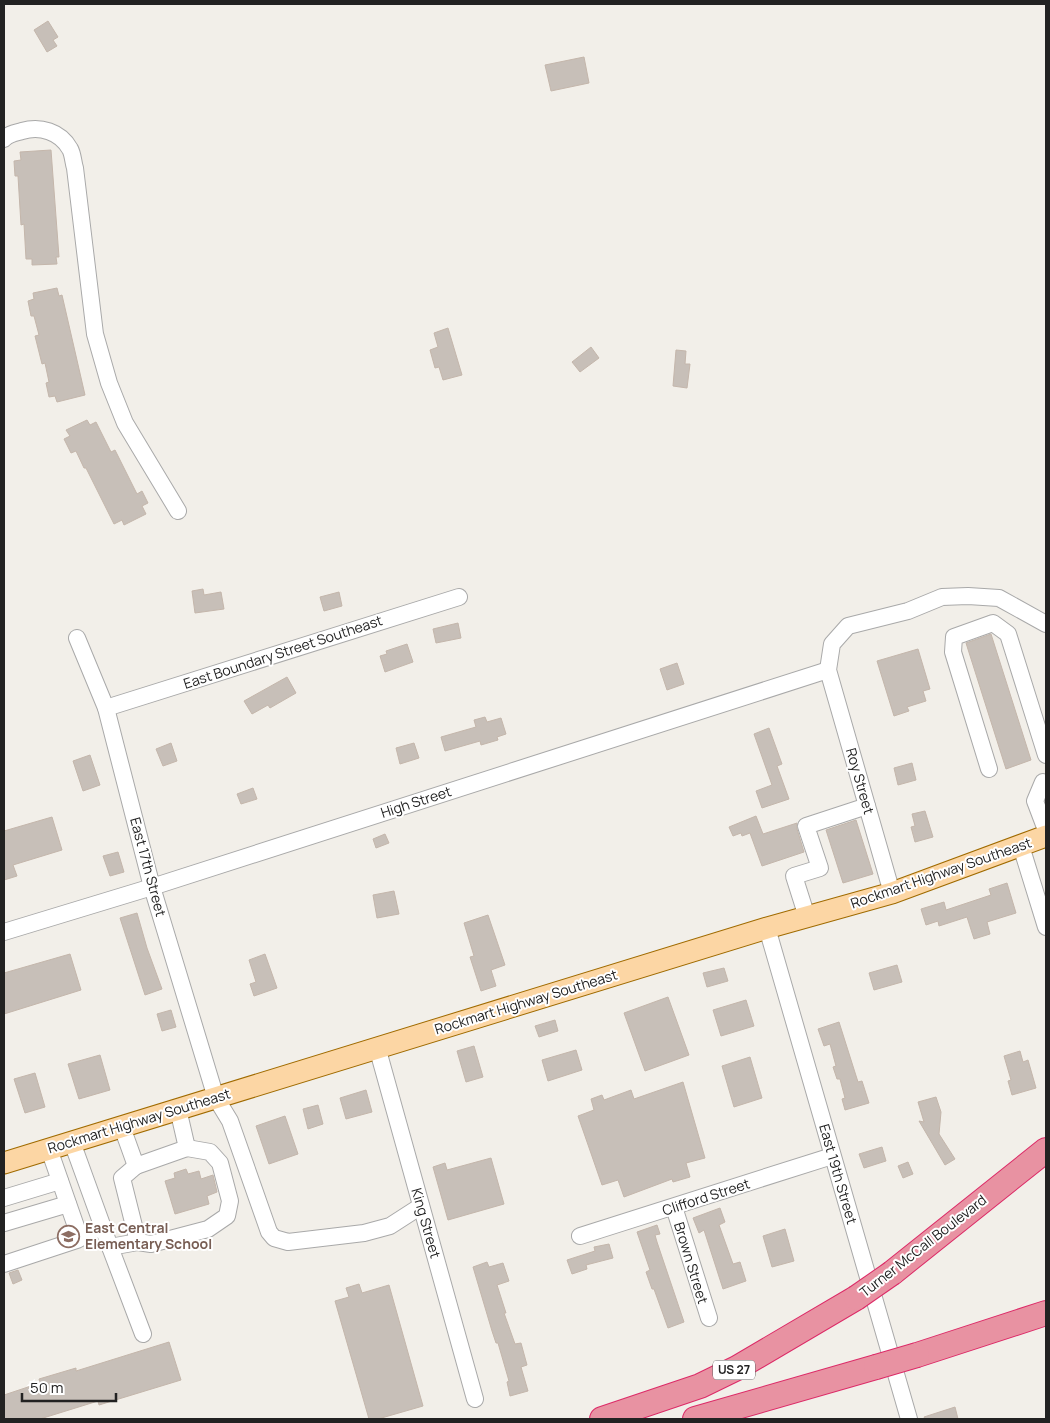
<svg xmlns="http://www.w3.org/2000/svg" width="1050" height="1423" font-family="Manrope,sans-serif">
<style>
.building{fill:#c7bfb8;stroke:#c4b6ab}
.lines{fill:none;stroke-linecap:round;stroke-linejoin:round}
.minor-casing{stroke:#a9a9a9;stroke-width:18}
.major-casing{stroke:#a06b00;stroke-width:23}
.highway-casing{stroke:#dc2a67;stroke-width:26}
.minor{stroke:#fff;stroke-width:16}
.major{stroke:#fcd6a4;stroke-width:21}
.highway{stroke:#e892a2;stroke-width:24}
.highway-bridge-casing{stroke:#dc2a67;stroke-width:26;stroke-linecap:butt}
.highway-bridge{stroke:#e892a2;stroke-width:24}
.labels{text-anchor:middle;stroke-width:4;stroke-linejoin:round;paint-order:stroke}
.shield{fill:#fff;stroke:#646464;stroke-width:1}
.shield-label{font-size:12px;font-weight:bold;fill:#222}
.street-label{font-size:14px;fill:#222;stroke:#fff}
.education-label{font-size:14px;font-weight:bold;fill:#785e54;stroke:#fff;text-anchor:start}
</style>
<rect width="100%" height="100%" fill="#f2efe9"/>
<g class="building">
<path d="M48 21 58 37 53 40 57 46 47 52 34 30Z"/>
<path d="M584 57 589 83 551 91 545 65Z"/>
<path d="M51 150 59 257H56L57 264 32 265V259H26L24 224 21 225 18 176H15L14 161 21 160 20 152Z"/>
<path d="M57 288 59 296 62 295 85 395 57 402 55 396 49 397 46 383 49 382 45 363 42 364 35 336 39 335 34 316H31L28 301 34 299 33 293Z"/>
<path d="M448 328 462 375 443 380 439 367 435 368 430 350 438 347 434 333Z"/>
<path d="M591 347 599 358 580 372 572 362Z"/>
<path d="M676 350 686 351 685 364H690L687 388 673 386Z"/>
<path d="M87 420 90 425 96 422 111 452 115 450 137 494 142 491 148 503 142 506 146 514 124 525 122 520 114 524 86 468H84L76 451 71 453 64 439 70 436 66 430Z"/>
<path d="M203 589 204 595 221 592 224 609 195 613 192 591Z"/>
<path d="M339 592 342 606 324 611 320 597Z"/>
<path d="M458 623 461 638 436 643 433 629Z"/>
<path d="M991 634 1031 760 1006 769 966 643Z"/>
<path d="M407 644 413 662 385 672 380 656 387 654 386 651Z"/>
<path d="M918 649 930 689 923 691 926 701 907 707 909 711 894 716 877 661Z"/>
<path d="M677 663 684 684 667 690 660 669Z"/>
<path d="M287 677 296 693 270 708 268 705 252 714 244 701Z"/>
<path d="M485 717 487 722 501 718 506 734 497 737 498 740 481 745 480 741 445 751 441 737 476 727 474 720Z"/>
<path d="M769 728 782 764 777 766 789 799 762 808 756 791 772 785 754 734Z"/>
<path d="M171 743 177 761 163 766 156 749Z"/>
<path d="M414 743 419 758 400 764 396 748Z"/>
<path d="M90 755 100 785 83 791 73 761Z"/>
<path d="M912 763 916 780 898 785 894 768Z"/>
<path d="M253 788 257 799 241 804 237 794Z"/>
<path d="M925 811 933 837 915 842 911 827 915 826 912 814Z"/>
<path d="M756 816 763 834 797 823V829L804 852 762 866 750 833 742 836 741 833 733 836 729 827Z"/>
<path d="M52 817 62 850 13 865 17 876 4 880V831Z"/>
<path d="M856 820 873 874 843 883 826 830Z"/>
<path d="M385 834 389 843 376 848 373 839Z"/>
<path d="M118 852 124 872 110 876 103 856Z"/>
<path d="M1007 883 1016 913 987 922 990 934 974 939 967 917 939 926 938 921 926 925 921 909 944 902 946 910 991 895 989 889Z"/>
<path d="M394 891 399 914 377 918 373 895Z"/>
<path d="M137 913 147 948 162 989 145 995 120 918Z"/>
<path d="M488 915 505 965 491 970 496 986 481 991 470 957 474 956 464 923Z"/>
<path d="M70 954 81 990 4 1014V973Z"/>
<path d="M265 954 277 988 254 996 250 984 256 982 249 960Z"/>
<path d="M897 965 902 982 874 990 869 973Z"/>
<path d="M724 968 728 981 707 987 703 973Z"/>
<path d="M668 997 689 1055 645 1071 624 1013Z"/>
<path d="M746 1000 754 1026 721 1036 713 1010Z"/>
<path d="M171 1010 176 1027 162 1031 157 1014Z"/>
<path d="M555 1020 558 1031 539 1037 535 1026Z"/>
<path d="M839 1022 858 1082 862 1081 869 1103 845 1110 842 1099 845 1098 840 1079H837L833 1067 836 1066 830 1044 824 1046 818 1029Z"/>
<path d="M474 1046 483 1077 466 1082 457 1051Z"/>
<path d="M576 1050 582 1070 548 1081 542 1060Z"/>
<path d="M1020 1051 1023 1062 1028 1060 1036 1088 1012 1095 1008 1081 1011 1080 1004 1056Z"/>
<path d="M100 1055 110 1090 79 1099 68 1064Z"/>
<path d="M750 1057 762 1098 734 1107 722 1066Z"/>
<path d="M35 1073 45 1107 25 1113 14 1079Z"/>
<path d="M683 1082 705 1158 686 1163 690 1177 673 1182 672 1179 624 1197 618 1180 602 1185 578 1116 594 1110 591 1099 602 1095 604 1100 631 1090 634 1099Z"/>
<path d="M366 1090 372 1112 346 1119 340 1098Z"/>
<path d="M936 1097 941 1112 939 1134 955 1159 945 1165 919 1121 924 1122 918 1102Z"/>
<path d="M318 1105 323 1124 308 1129 303 1109Z"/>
<path d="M285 1116 298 1154 269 1164 256 1126Z"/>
<path d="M882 1147 886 1161 864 1168 859 1154Z"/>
<path d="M491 1158 504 1204 448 1220 433 1167 445 1163 447 1170Z"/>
<path d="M908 1162 913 1174 903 1178 898 1166Z"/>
<path d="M186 1169 188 1174 199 1171 201 1179 213 1175 217 1192 207 1196 209 1204 175 1214 165 1181 175 1178 174 1173Z"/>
<path d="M720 1208 725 1222 719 1225 733 1264 740 1262 746 1281 723 1289 704 1230 699 1233 693 1218Z"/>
<path d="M657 1225 660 1234 655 1235 657 1242 684 1322 668 1328 654 1289H652L646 1272 650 1270 637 1232Z"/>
<path d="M785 1229 794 1261 772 1267 763 1236Z"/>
<path d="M609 1244 613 1258 586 1265 587 1269 572 1274 567 1260 595 1251 594 1247Z"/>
<path d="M487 1262 489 1267 503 1263 509 1281 497 1285 506 1313H504L515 1344 521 1343 527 1365 521 1367 528 1391 510 1396 507 1382 509 1381 498 1343H496L492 1331 473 1267Z"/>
<path d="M18 1270 22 1280 13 1284 9 1273Z"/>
<path d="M359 1284 362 1293 389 1285 423 1406 378 1419H369L335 1301 349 1297 346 1288Z"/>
<path d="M169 1342 181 1380 99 1405 98 1401 40 1419H4V1395L40 1383 39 1379 76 1368V1371Z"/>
<path d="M955 1407 958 1419H925L924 1417Z"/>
</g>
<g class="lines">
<defs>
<g id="minor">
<path d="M4 139C8 134 15 133 22 131 40 126 60 131 70 149 73 154 73 162 75 168L95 334 109 383 125 423 178 511"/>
<path d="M77 638 106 708 152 887 216 1098 230 1121 269 1232 274 1238 288 1242 364 1233 390 1226 421 1206"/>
<path d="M106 708 459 597"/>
<path d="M989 769 953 652 954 637 993 623 1008 634 1046 755"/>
<path d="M1046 783 1043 782 1035 801 1046 830"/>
<path d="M1021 846 1046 927"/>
<path d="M892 893 828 670 832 644 848 626 908 611 942 597 968 596 999 598 1046 624"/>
<path d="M807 917 794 876 820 868 806 826 867 806"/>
<path d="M767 928 909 1419"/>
<path d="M4 932 152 887 828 670"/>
<path d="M377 1047 475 1399"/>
<path d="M122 1127 136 1166 187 1148 178 1109"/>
<path d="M72 1142 110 1247 143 1334"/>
<path d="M49 1149 80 1238"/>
<path d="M136 1166 122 1178 138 1242"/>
<path d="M4 1198 60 1181"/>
<path d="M674 1207 709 1318"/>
<path d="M4 1223 68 1204"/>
<path d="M580 1236 832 1156"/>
<path d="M110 1247 138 1242 151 1244 208 1229 227 1216 230 1201 220 1163 210 1152 187 1148"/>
<path d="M4 1264 77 1240 102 1226"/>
</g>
<path id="major" d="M4 1163 767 928 892 893 1046 836"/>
<g id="highway">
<path d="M892 1273 1046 1150"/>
<path d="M917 1355 1046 1313"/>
<path d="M602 1419 700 1386 737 1368 856 1298"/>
<path d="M695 1419 876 1367"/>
</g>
</defs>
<use href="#minor" class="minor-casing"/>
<use href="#major" class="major-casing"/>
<use href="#highway" class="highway-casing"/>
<use href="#minor" class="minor"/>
<use href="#major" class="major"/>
<use href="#highway" class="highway"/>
<defs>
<g id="highway-bridge">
<path d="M856 1298 892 1273"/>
<path d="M876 1367 917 1355"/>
</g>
</defs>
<use href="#highway-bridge" class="highway-bridge-casing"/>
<use href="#highway-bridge" class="highway-bridge"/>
</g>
<defs>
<symbol id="school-ring" viewBox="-11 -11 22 22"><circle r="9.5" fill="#fff" stroke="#8d6e63" stroke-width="1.5"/><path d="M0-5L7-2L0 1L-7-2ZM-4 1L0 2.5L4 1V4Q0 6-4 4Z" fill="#8d6e63"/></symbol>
</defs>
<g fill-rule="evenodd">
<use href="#school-ring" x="56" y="1224" width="25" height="25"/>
</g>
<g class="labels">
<rect class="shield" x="713" y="1360.5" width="42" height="19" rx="4"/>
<g class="shield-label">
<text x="734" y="1374">US 27</text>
</g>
<g class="street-label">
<text transform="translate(283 652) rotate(-18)" y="5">East Boundary Street Southeast</text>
<text transform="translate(860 781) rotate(74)" y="5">Roy Street</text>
<text transform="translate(416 802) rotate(-18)" y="5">High Street</text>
<text transform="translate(148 867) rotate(75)" y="5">East 17th Street</text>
<text transform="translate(941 873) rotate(-19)" y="5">Rockmart Highway Southeast</text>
<text transform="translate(526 1002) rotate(-17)" y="5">Rockmart Highway Southeast</text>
<text transform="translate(139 1121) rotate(-17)" y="5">Rockmart Highway Southeast</text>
<text transform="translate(838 1174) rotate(74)" y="5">East 19th Street</text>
<text transform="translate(706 1197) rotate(-18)" y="5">Clifford Street</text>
<text transform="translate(426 1223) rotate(74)" y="5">King Street</text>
<text transform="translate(923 1246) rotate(-38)" y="5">Turner McCall Boulevard</text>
<text transform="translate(691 1263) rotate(73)" y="5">Brown Street</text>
</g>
<g class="education-label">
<text x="85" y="1233">East Central<tspan x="85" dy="16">Elementary School</tspan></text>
</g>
</g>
<rect width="1050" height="1423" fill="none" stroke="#222222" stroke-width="10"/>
<path d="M22 1393v8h94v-8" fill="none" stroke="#222222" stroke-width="2.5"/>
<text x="30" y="1393" font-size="15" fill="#222222" stroke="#ffffff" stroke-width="4" paint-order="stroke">50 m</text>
</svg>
